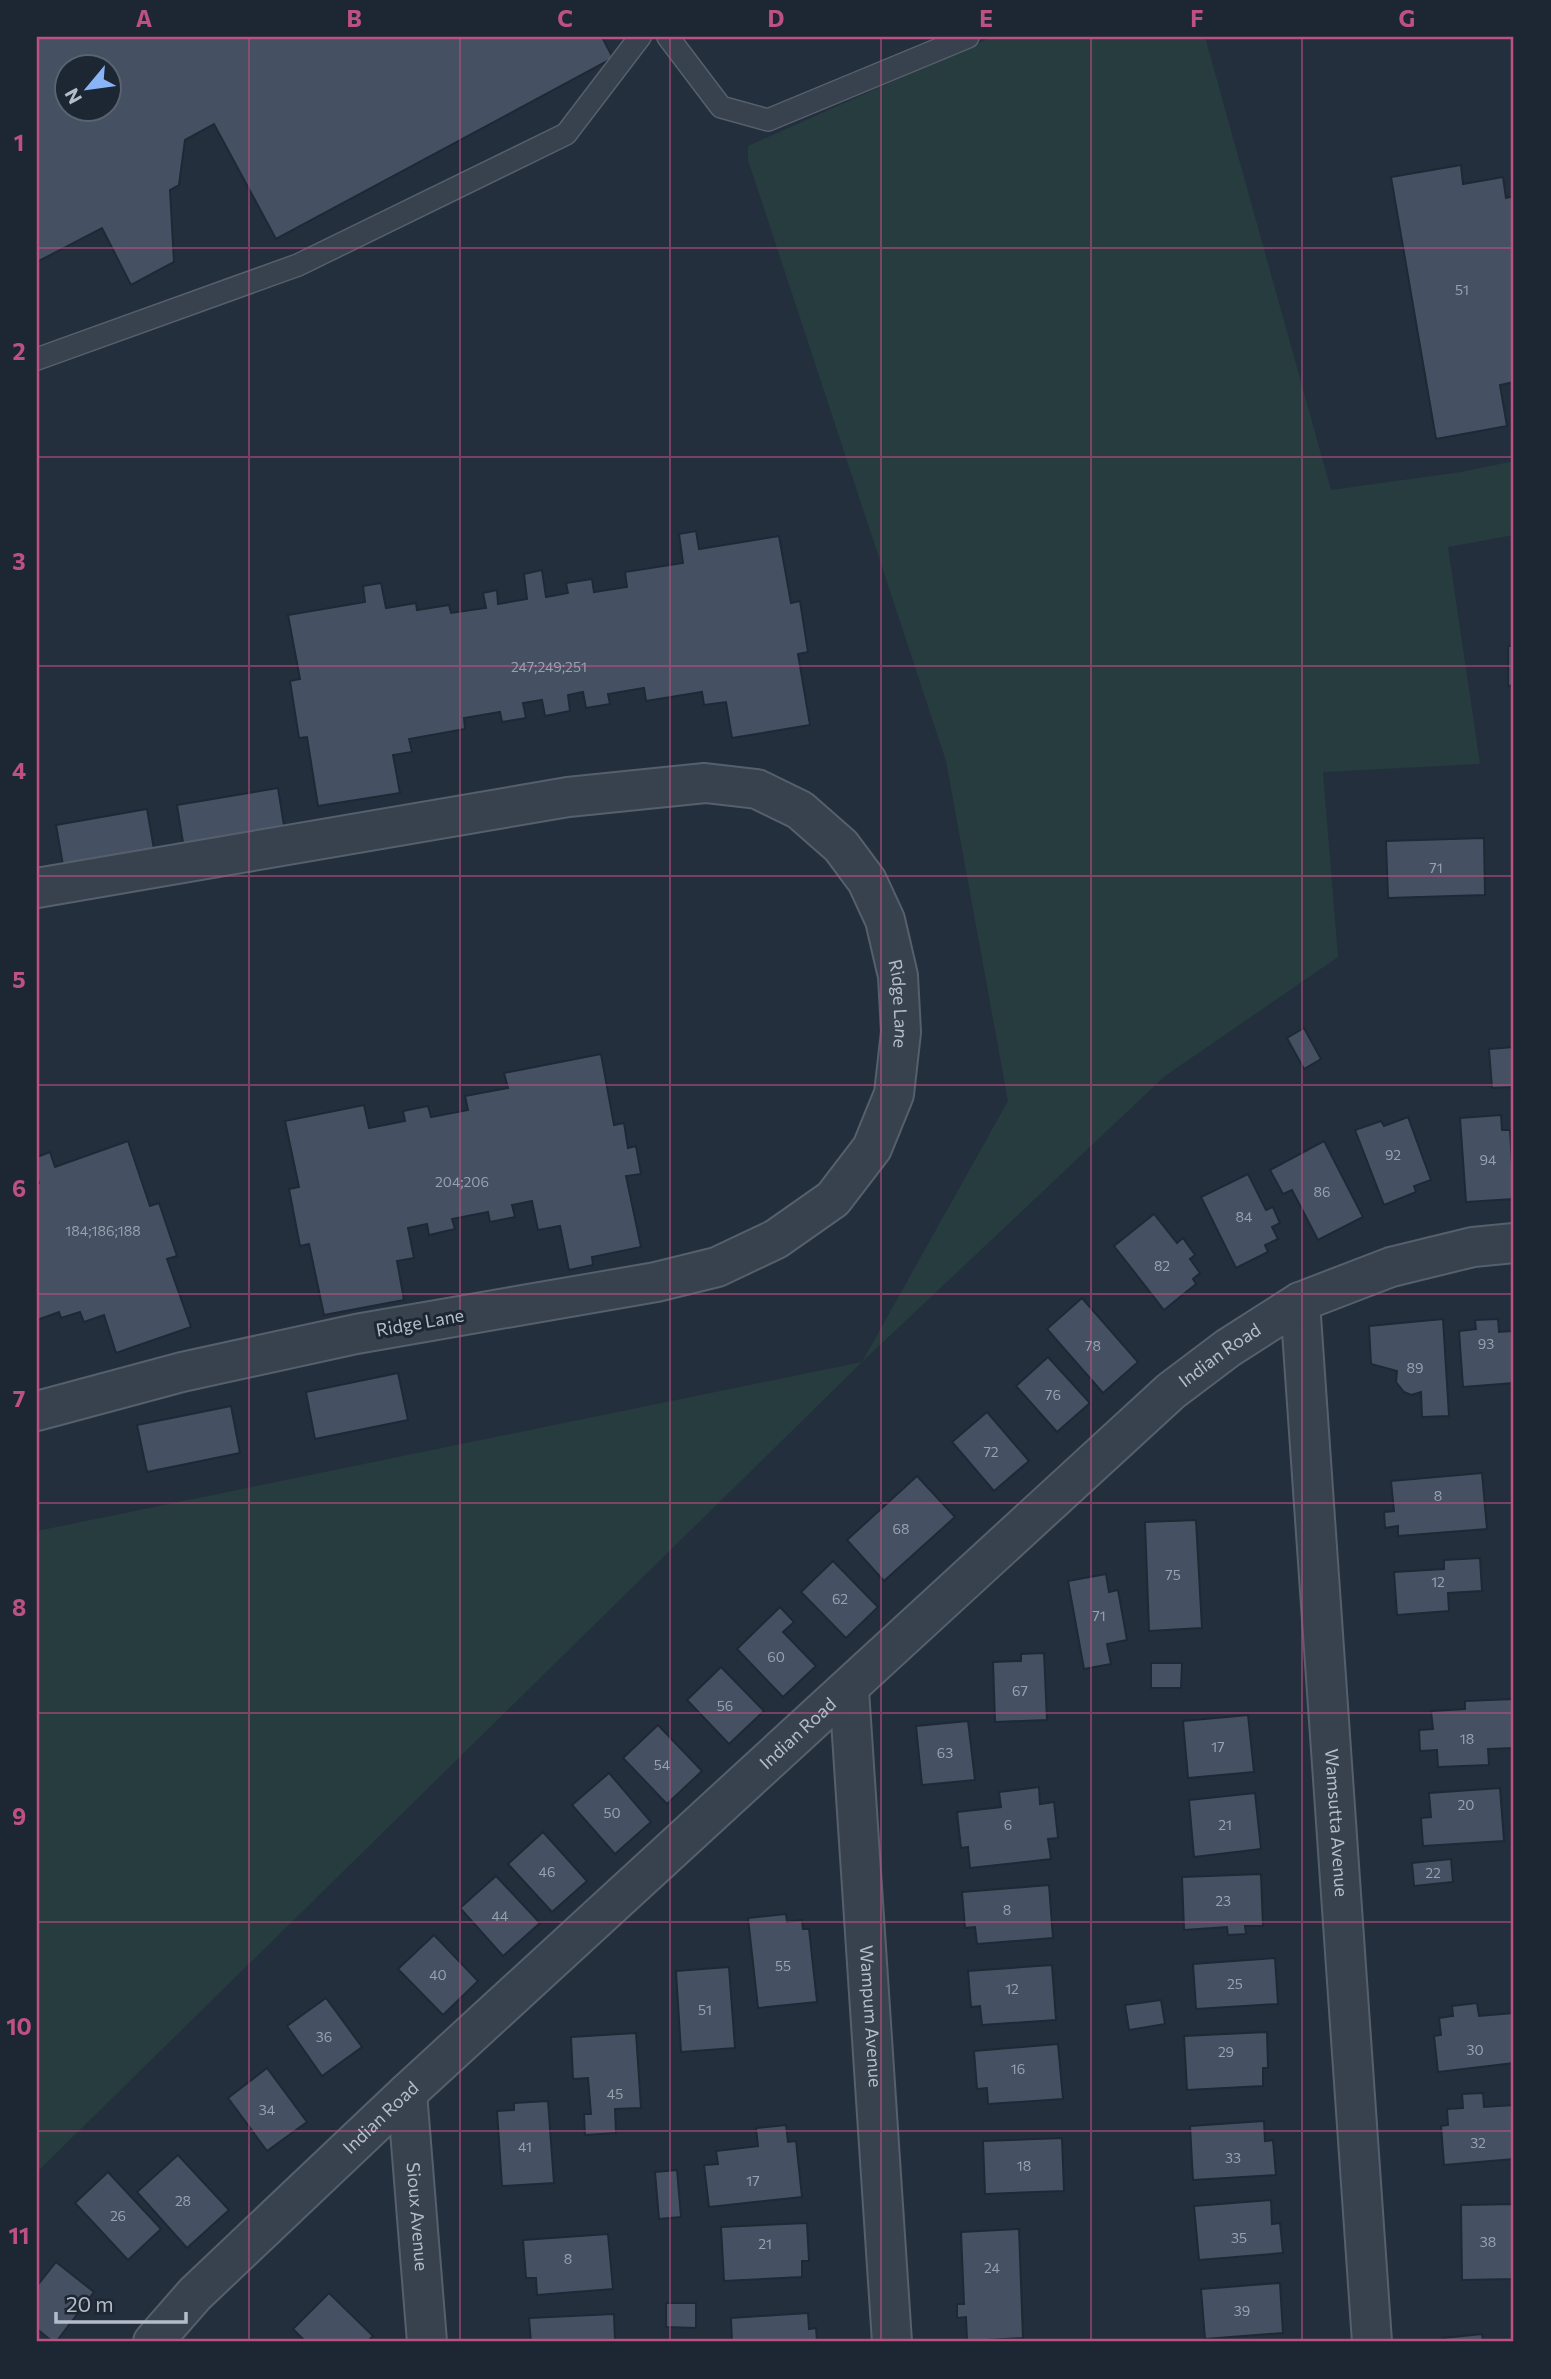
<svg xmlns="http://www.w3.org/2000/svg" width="1551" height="2379" font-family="Commissioner,sans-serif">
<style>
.green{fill:#263c3f}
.building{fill:#455162;stroke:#1f2835;stroke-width:2;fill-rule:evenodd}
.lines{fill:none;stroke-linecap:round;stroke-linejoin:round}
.lane-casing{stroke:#565f6c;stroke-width:24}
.street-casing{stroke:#565f6c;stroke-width:42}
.lane{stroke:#38414e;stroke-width:21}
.street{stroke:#38414e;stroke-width:38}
.grid{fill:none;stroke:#bd5182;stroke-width:2;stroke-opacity:0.55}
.labels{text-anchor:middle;stroke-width:6;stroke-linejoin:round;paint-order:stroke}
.number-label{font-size:14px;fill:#98a1af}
.street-label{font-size:18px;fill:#b4bcc9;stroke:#1d2633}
.neatline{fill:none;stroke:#bd5182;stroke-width:2.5}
.grid-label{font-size:23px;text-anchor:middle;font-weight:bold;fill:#bd5182}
</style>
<rect width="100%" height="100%" fill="#242f3e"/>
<path class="green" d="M992 37H1205L1331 490 1461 472 1514 461V535L1448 547 1480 764 1323 772 1338 957 1165 1076 862 1362 37 2172V1531L862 1362 1008 1101 946 761 748 160V146Z"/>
<g class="building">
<path d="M37 37H602L613 58 276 239 214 124 185 140 179 185 170 190 174 262 131 285 102 228 37 262ZM66 66H108V108H66Z"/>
<path d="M1461 165 1463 184 1503 177 1506 198 1514 196V382L1500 385 1507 426 1436 439 1391 177Z"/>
<path d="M696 531 699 549 779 536 791 603 800 601 808 652 798 654 810 725 732 738 726 702 704 705 702 692 646 701 644 688 608 694 610 704 586 708 583 692 568 695 570 711 545 716 542 700 523 703 526 718 502 722 500 712 464 718 465 729 409 739 412 752 393 755 400 793 318 806 307 737 299 738 290 681 300 679 288 615 365 602 363 586 381 583 386 608 416 603 417 610 449 605 451 613 486 608 483 593 497 590 498 604 527 599 524 574 542 570 546 597 568 593 566 583 592 579 594 592 627 587 625 572 683 563 679 534Z"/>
<path d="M1508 646H1514V685L1508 686Z"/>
<path d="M278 788 285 832 184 849 177 805Z"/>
<path d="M147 809 155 855 64 871 56 825Z"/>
<path d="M1484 838 1485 895 1388 898 1386 841Z"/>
<path d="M1304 1028 1321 1059 1304 1069 1287 1038Z"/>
<path d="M1514 1047V1087L1492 1088 1489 1049Z"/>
<path d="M601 1054 614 1125 624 1123 628 1148 636 1146 641 1174 626 1176 641 1247 592 1257 593 1265 569 1270 560 1226 538 1230 532 1201 512 1205 515 1217 490 1222 488 1212 452 1219 455 1229 429 1235 427 1224 408 1228 414 1258 397 1261 404 1300 324 1315 309 1244 300 1246 289 1189 299 1187 285 1121 364 1105 369 1128 405 1121 403 1111 428 1106 431 1117 468 1110 465 1096 508 1088 504 1073Z"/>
<path d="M1501 1115 1502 1130H1510L1514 1199 1466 1202 1460 1118Z"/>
<path d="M1408 1117 1431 1180 1414 1186 1416 1192 1384 1205 1355 1130 1381 1121 1384 1126Z"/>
<path d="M128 1141 150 1206 159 1203 177 1256 167 1259 191 1327 116 1353 104 1315 84 1322 80 1312 61 1318 59 1312 37 1320V1184L39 1183 37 1176V1157L50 1152 55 1167Z"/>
<path d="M1324 1141 1363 1217 1318 1240 1292 1190 1283 1194 1270 1170Z"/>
<path d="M1248 1174 1266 1210 1273 1207 1280 1223 1272 1227 1278 1239 1265 1245 1268 1252 1236 1268 1201 1197Z"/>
<path d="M1154 1214 1177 1243 1183 1238 1195 1255 1190 1259 1200 1273 1193 1279 1196 1284 1164 1310 1114 1246Z"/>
<path d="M1082 1298 1138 1362 1103 1393 1047 1329Z"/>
<path d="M1443 1319 1449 1416 1422 1417 1421 1392 1411 1395 1404 1392 1396 1382 1397 1371 1371 1364 1369 1326Z"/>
<path d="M1498 1319 1499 1332 1512 1331 1514 1383 1463 1387 1459 1331 1476 1329 1475 1320Z"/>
<path d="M1048 1357 1090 1403 1057 1432 1016 1386Z"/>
<path d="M398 1373 408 1420 315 1439 306 1392Z"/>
<path d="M231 1406 240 1453 147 1472 137 1425Z"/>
<path d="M987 1412 1029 1461 994 1491 952 1442Z"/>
<path d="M1482 1473 1487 1529 1398 1536V1526L1385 1528 1384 1512 1394 1511 1391 1481Z"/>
<path d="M917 1476 955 1517 884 1581 847 1540Z"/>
<path d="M1196 1520 1202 1628 1149 1631 1145 1522Z"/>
<path d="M1480 1558 1482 1591 1448 1593 1449 1611 1397 1615 1394 1572 1444 1569V1560Z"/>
<path d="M833 1561 878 1607 846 1638 801 1592Z"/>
<path d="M1106 1574 1109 1592 1118 1590 1127 1640 1107 1644 1111 1664 1084 1669 1068 1581Z"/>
<path d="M780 1607 794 1622 783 1632 816 1666 783 1697 737 1649Z"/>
<path d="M1044 1653 1047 1720 995 1722 993 1662 1021 1661V1654Z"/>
<path d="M1151 1663H1182L1181 1688H1151Z"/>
<path d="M721 1667 764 1711 729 1744 687 1700Z"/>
<path d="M1514 1699V1748L1488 1749 1489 1765 1438 1767 1437 1750 1420 1751 1419 1730 1433 1729 1431 1711 1465 1709V1701Z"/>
<path d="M1248 1715 1254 1772 1188 1778 1183 1721Z"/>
<path d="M968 1721 975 1780 922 1785 916 1726Z"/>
<path d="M658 1725 702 1771 667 1804 623 1758Z"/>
<path d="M609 1773 651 1822 615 1854 572 1805Z"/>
<path d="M1039 1787 1040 1804 1054 1802 1058 1838 1048 1839 1051 1859 970 1868 968 1847 961 1848 957 1812 1001 1807 999 1792Z"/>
<path d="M1500 1788 1504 1841 1423 1846 1421 1818 1431 1817 1429 1793Z"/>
<path d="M1255 1793 1261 1849 1194 1857 1189 1800Z"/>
<path d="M543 1832 587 1881 552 1912 508 1864Z"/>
<path d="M1451 1859 1453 1882 1414 1886 1412 1863Z"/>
<path d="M1261 1874 1263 1926H1245L1246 1934 1228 1935 1227 1927 1184 1930 1182 1877Z"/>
<path d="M496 1876 540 1923 503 1956 460 1908Z"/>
<path d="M1049 1885 1053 1938 977 1944 975 1927 965 1928 962 1892Z"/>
<path d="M786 1914 787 1922 802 1920 803 1929H809L817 2002 758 2008 748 1918Z"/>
<path d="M434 1935 478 1981 443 2015 398 1969Z"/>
<path d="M1275 1958 1278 2004 1196 2009 1193 1964Z"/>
<path d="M1052 1965 1056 2020 982 2025 980 2006 971 2007 968 1971Z"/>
<path d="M729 1967 735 2048 681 2052 676 1971Z"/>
<path d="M326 1998 362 2047 322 2076 287 2026Z"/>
<path d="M1161 2000 1165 2024 1129 2030 1125 2005Z"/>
<path d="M1477 2003 1479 2016 1514 2013V2063L1438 2072 1434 2036 1441 2035 1439 2018 1453 2016 1452 2006Z"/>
<path d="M1267 2032 1268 2068H1263V2086L1187 2090 1184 2036Z"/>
<path d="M636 2033 641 2108 615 2109 616 2133 585 2135 584 2114H591L588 2078 573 2079 571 2037Z"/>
<path d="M1058 2044 1063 2099 988 2104 987 2088 977 2089 974 2051Z"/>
<path d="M267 2068 307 2122 267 2151 228 2098Z"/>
<path d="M1483 2093 1484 2107 1514 2105V2159L1444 2165 1441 2126 1448 2125 1447 2109 1463 2108 1462 2094Z"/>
<path d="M548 2101 554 2183 502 2186 497 2111 514 2110V2103Z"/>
<path d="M1264 2121 1265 2141 1273 2140 1276 2175 1193 2180 1190 2126Z"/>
<path d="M786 2125 788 2142 796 2141 802 2197 709 2207 704 2165 718 2164 716 2151 758 2146 756 2128Z"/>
<path d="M1062 2138 1064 2191 985 2194 983 2141Z"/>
<path d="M178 2155 229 2210 187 2248 137 2192Z"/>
<path d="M677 2170 681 2217 659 2219 655 2172Z"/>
<path d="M108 2172 161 2229 128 2260 75 2203Z"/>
<path d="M1271 2200 1272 2224 1280 2223 1283 2253 1199 2260 1194 2206Z"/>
<path d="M1514 2204V2279L1462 2280 1461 2205Z"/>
<path d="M807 2223 809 2261H802V2277L724 2281 721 2227Z"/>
<path d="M1019 2229 1023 2338 967 2341 966 2317 957 2318V2304H964L961 2232Z"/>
<path d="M608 2234 613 2289 537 2295 536 2278H526L523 2240Z"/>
<path d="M56 2262 94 2292 56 2342H53L37 2329V2286Z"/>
<path d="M1280 2283 1283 2333 1205 2339 1201 2289Z"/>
<path d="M329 2293 373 2336 367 2342H306L293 2329Z"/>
<path d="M666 2303H696V2328L666 2327Z"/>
<path d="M808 2313 809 2329 816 2328 817 2342H732L731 2318Z"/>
<path d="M614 2314 615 2342H531L529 2318Z"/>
<path d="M1482 2334 1483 2342H1444L1443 2338Z"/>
</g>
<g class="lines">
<defs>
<g id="lane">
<path d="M668 37 721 107 768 120 968 37"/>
<path d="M37 359 298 265 566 134 640 37"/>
</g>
<g id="street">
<path id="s1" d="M37 888 568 797 705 783 757 789 800 810 841 846 867 881 885 920 898 976 901 1032 894 1094 872 1148 833 1199 776 1239 717 1267 656 1282 356 1334 182 1372 37 1411"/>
<path id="s2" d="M1300 1302 1372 2342"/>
<path id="s3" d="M849 1690 892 2342"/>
<path id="s4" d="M407 2093 427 2342"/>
<path id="s5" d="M153 2342 195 2294 407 2093 1171 1391 1228 1348 1300 1302 1391 1267 1473 1247 1514 1243"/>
</g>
</defs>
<use href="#lane" class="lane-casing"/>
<use href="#street" class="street-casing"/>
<use href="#lane" class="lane"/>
<use href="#street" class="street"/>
</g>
<path class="grid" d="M249 37V2342M460 37V2342M670 37V2342M881 37V2342M1091 37V2342M1302 37V2342M37 248H1514M37 457H1514M37 666H1514M37 876H1514M37 1085H1514M37 1294H1514M37 1503H1514M37 1713H1514M37 1922H1514M37 2131H1514"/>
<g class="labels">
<g class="number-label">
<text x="1462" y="295">51</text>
<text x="549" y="672">247;249;251</text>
<text x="1436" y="873">71</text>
<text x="1393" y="1160">92</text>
<text x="1488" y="1165">94</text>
<text x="462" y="1187">204;206</text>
<text x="1322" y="1197">86</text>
<text x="1244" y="1222">84</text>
<text x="103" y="1236">184;186;188</text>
<text x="1162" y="1271">82</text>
<text x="1486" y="1349">93</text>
<text x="1093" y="1351">78</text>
<text x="1415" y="1373">89</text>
<text x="1053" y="1400">76</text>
<text x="991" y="1457">72</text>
<text x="1438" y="1501">8</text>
<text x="901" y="1534">68</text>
<text x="1173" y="1580">75</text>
<text x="1438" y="1587">12</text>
<text x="840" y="1604">62</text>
<text x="1099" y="1621">71</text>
<text x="776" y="1662">60</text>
<text x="1020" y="1696">67</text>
<text x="725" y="1711">56</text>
<text x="1467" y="1744">18</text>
<text x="1218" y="1752">17</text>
<text x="945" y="1758">63</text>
<text x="662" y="1770">54</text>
<text x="1466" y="1810">20</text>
<text x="612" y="1818">50</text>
<text x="1008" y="1830">6</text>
<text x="1225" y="1830">21</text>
<text x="547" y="1877">46</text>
<text x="1433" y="1878">22</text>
<text x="1223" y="1906">23</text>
<text x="1007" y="1915">8</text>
<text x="500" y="1921">44</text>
<text x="783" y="1971">55</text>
<text x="438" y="1980">40</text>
<text x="1235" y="1989">25</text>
<text x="1012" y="1994">12</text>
<text x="705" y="2015">51</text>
<text x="324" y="2042">36</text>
<text x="1475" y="2055">30</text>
<text x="1226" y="2057">29</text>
<text x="1018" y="2074">16</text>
<text x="615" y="2099">45</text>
<text x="267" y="2115">34</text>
<text x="1478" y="2148">32</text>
<text x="525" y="2152">41</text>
<text x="1233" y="2163">33</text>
<text x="1024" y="2171">18</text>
<text x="753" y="2186">17</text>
<text x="183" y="2206">28</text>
<text x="118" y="2221">26</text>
<text x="1239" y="2243">35</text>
<text x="1488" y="2247">38</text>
<text x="765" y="2249">21</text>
<text x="568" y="2264">8</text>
<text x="992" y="2273">24</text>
<text x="1242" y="2316">39</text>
</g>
<g class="street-label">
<text dy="6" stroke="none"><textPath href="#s1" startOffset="1003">Ridge Lane</textPath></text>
<text transform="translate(420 1323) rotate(-10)" y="6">Ridge Lane</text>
<text dy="6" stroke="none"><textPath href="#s5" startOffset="1454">Indian Road</textPath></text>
<text dy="6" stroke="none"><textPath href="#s5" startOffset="887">Indian Road</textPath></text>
<text dy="6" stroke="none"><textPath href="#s2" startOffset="522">Wamsutta Avenue</textPath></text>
<text dy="6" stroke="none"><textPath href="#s3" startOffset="327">Wampum Avenue</textPath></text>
<text dy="6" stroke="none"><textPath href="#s5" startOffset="320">Indian Road</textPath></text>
<text dy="6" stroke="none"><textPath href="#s4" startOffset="124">Sioux Avenue</textPath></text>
</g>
</g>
<rect width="1551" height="2379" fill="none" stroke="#1d2633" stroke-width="77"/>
<g transform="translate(88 88) rotate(241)"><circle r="33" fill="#1d2633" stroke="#59626f" stroke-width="2"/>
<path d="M0-5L12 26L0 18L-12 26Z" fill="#8ab4f8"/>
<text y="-10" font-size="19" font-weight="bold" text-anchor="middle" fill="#b4bcc9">N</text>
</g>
<path d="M56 2312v10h130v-10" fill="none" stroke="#b4bcc9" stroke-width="3.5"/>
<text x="66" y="2312" font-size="21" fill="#b4bcc9" stroke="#1d2633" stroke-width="5" paint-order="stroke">20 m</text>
<rect x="38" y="38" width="1474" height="2302" class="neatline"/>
<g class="grid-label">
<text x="144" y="27">A</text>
<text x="354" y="27">B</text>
<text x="565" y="27">C</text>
<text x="776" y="27">D</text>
<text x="986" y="27">E</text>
<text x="1197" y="27">F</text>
<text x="1407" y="27">G</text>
<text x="19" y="151">1</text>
<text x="19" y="360">2</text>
<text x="19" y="570">3</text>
<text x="19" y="779">4</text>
<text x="19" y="988">5</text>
<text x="19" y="1197">6</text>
<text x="19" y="1407">7</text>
<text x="19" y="1616">8</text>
<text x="19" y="1825">9</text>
<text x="19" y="2035">10</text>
<text x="19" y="2244">11</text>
</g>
</svg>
